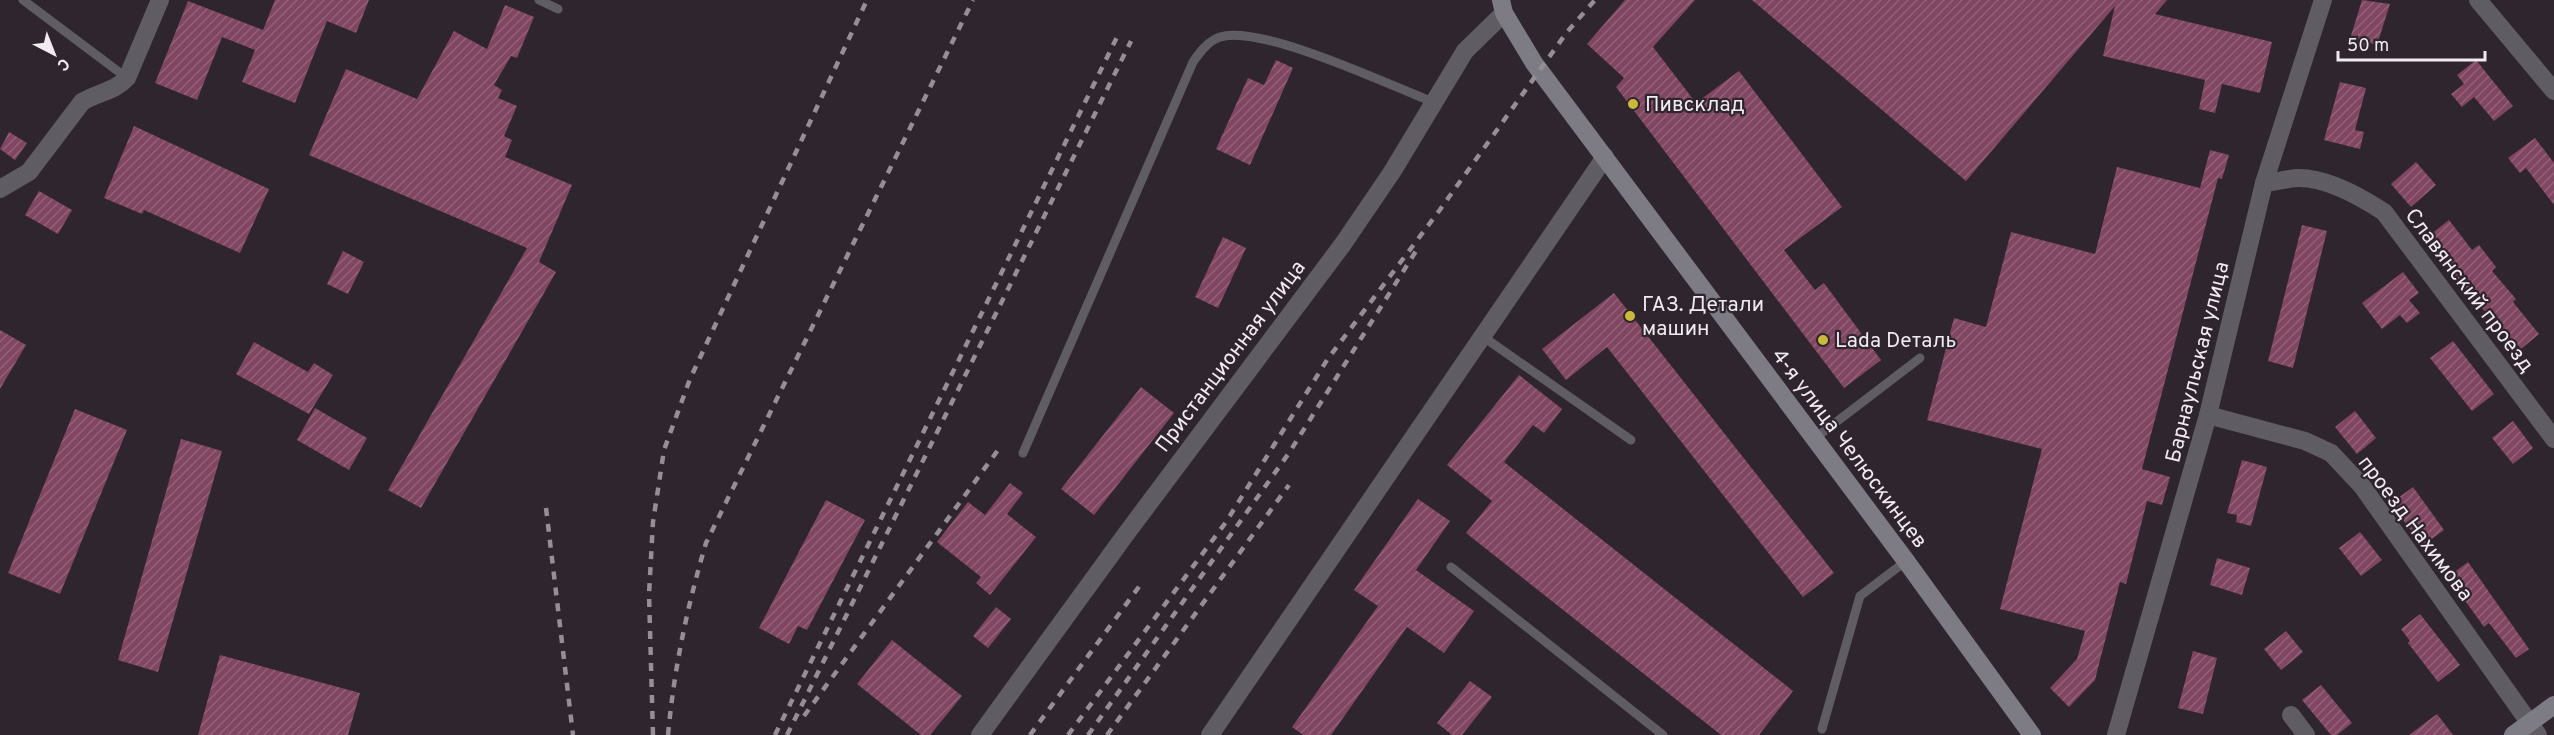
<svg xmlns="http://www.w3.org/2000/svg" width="2554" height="735" font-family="Overpass,sans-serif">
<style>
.building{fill:url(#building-hatch)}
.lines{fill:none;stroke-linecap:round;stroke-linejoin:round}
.lane{stroke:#5f5d63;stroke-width:9}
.street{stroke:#5f5d63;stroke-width:18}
.secondary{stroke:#7d7b84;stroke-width:18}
.rail{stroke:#958e95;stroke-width:4.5;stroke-dasharray:8 8;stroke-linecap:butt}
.poi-dot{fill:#c9ba3a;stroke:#2e252e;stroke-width:2}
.labels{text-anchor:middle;stroke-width:4.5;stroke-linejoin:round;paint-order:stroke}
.poi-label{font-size:21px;fill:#f1ebf1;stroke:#2e252e;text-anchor:start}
.street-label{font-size:21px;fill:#f1ebf1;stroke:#2e252e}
</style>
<defs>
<pattern id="building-hatch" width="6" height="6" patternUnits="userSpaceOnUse" patternTransform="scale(1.5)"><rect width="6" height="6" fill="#814661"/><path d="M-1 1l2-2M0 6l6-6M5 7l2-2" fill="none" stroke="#936178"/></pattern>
</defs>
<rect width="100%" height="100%" fill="#2e252e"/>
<g class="building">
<path d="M275 0H369L356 33 327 21 295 103 242 82 255 50 222 37 197 100 155 83 188 1 263 30Z"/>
<path d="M1625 0H1695L1653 47 1696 103 1739 71 1842 207 1784 250 1815 290 1824 283 1881 360 1844 388 1616 87 1624 78 1587 44Z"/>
<path d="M1752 0H2167L2155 14 2272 42 2260 93 2222 84 2215 113 2199 109 2205 80 2103 56 2115 6 1966 181Z"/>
<path d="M2362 0 2390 4 2377 45 2370 43 2368 48 2349 42Z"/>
<path d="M505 5 534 17 517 58 511 56 494 85 502 90 498 98 517 106 504 136 512 140 505 157 572 185 539 262 556 272 421 508 388 490 527 248 309 155 346 69 417 99 454 31 487 49Z"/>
<path d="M1276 60 1293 68 1250 165 1216 149 1248 78 1264 85Z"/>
<path d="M2476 60 2513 106 2494 121 2474 97 2462 107 2451 94 2464 84 2457 75Z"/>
<path d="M2340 82 2366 88 2355 130 2364 132 2360 149 2324 140Z"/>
<path d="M134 126 269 189 240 253 144 210 142 214 104 198Z"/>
<path d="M9 132 27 143 15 160 0 149Z"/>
<path d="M2535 138 2554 163V205L2526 168 2520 173 2508 158Z"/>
<path d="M2210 150 2229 155 2222 179 2218 178 2142 469 2170 477 2162 505 2147 501 2126 584 2120 582 2095 680 2069 707 2050 688 2077 659 2085 631 2000 609 2042 449 1927 420 1954 318 1986 327 2011 232 2095 254 2117 167 2200 188Z"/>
<path d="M2416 162 2436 185 2411 207 2391 184Z"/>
<path d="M39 191 72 210 58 234 25 215Z"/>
<path d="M2449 220 2472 250 2479 245 2496 267 2492 271 2516 299 2513 302 2539 334 2521 349 2518 345 2515 348 2467 290 2465 291 2425 239Z"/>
<path d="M2302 225 2327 231 2293 368 2268 361Z"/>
<path d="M1223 237 1246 248 1218 308 1195 297Z"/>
<path d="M343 251 364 262 348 294 327 284Z"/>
<path d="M2403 272 2419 293 2409 300 2420 313 2407 323 2400 315 2382 329 2362 303Z"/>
<path d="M1614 293 1834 573 1803 597 1607 347 1566 380 1542 349Z"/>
<path d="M0 330 26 345 0 389Z"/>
<path d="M2453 341 2494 394 2472 411 2430 358Z"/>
<path d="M254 342 308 372 314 363 333 375 309 414 236 374Z"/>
<path d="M1519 375 1562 409 1544 433 1533 425 1504 462 1793 691 1759 735H1721L1466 533 1492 501 1447 465Z"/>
<path d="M1141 387 1174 413 1094 515 1061 489Z"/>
<path d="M315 408 367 438 349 470 297 440Z"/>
<path d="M75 409 127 430 60 594 8 573Z"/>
<path d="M2355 411 2376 438 2357 454 2335 427Z"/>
<path d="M2513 421 2533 448 2513 464 2492 438Z"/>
<path d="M181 439 222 451 158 672 118 660Z"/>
<path d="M2242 460 2267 467 2251 526 2236 522 2237 515 2227 513Z"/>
<path d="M1010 483 1023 493 1007 514 1036 537 990 595 976 583 981 577 937 542 968 502 985 515Z"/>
<path d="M2413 487 2444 530 2422 546 2391 503Z"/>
<path d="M1418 499 1450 521 1416 570 1474 611 1444 653 1407 627 1331 735H1303L1292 727 1378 606 1354 590Z"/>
<path d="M826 500 865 520 807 630 798 626 789 644 759 628Z"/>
<path d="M2360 532 2382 560 2361 576 2339 548Z"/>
<path d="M2217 558 2250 568 2242 595 2210 585Z"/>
<path d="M2468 562 2529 649 2516 658 2489 623 2484 627 2448 577Z"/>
<path d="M996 607 1011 619 988 648 973 636Z"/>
<path d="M2420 614 2460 665 2438 682 2408 643 2410 641 2401 629Z"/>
<path d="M2286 631 2303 652 2281 670 2264 649Z"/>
<path d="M892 640 962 696 930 735H921L857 684Z"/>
<path d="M2193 651 2217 658 2203 714 2178 708Z"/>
<path d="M220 655 360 693 348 735H198Z"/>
<path d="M1470 681 1492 697 1462 735H1452L1437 723Z"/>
<path d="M2321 685 2352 723 2337 735H2331L2302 700Z"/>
<path d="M2437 714 2453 735H2409Z"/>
</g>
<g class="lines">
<g class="lane">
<path d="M23 0 127 78"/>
<path d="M539 0 558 9"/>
<path d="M1482 336 1631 440"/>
<path d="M1814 439 1920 358"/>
<path d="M1023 453 1193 62C1200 52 1208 41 1220 37 1261 24 1389 85 1433 102"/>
<path d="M1451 567 1663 735"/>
<path d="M1822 729 1860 596 1906 561"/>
</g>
<g class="street">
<path d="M2478 0 2554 91"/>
<path d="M2264 183C2275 182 2286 179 2297 178 2326 177 2361 197 2384 212L2554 439"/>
<path d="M0 189 29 172 82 102C98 92 114 92 127 78L160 0"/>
<path d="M2208 415 2305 441 2331 453 2362 486 2538 735"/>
<path d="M2291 715 2306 735"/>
<path d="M980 735 1126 534 1343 244 1392 172 1465 51 1504 13"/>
<path d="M1210 735 1605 157"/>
<path d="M2116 735 2208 415 2264 183 2323 0"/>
</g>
<g class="secondary">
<path d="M1501 0 1504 13 1534 63 1906 561 2032 735"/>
<path d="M2513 735 2554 705"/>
</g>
<g class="rail">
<path d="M546 508 573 735"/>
<path d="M804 716 998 450"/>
<path d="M653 735 649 594 653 522 664 450 690 379 867 0"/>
<path d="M668 735C674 669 687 607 706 543L973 0"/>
<path d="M775 735 1118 35"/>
<path d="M787 735 1131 41"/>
<path d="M1030 735 1141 584"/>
<path d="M1068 735 1226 522 1327 360 1439 211 1567 32 1595 0"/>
<path d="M1088 735 1289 453 1416 251"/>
<path d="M1107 735 1289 485"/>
</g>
</g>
<g class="poi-dot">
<circle cx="1633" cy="104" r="6"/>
<circle cx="1630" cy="316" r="6"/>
<circle cx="1823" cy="340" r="6"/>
</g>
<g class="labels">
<g class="poi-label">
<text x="1645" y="111">Пивсклад</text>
<text x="1642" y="311">ГАЗ. Детали<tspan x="1642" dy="24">машин</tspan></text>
<text x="1835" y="347">Lada Dеталь</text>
</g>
<g class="street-label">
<text transform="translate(2470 290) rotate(53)" y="7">Славянский проезд</text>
<text transform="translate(1230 356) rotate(-53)" y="7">Пристанционная улица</text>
<text transform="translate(2197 362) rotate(-76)" y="7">Барнаульская улица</text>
<text transform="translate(1850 448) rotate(53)" y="7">4-я улица Челюскинцев</text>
<text transform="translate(2416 528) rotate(53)" y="7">проезд Нахимова</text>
</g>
</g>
<g transform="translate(54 54) rotate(138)" stroke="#2e252e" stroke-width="4.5" paint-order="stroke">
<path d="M0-4.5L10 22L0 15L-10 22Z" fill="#f1ebf1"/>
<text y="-9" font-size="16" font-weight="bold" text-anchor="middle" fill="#f1ebf1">С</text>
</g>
<path d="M2338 51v9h147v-9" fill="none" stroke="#f1ebf1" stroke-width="3"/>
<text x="2347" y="51" font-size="18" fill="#f1ebf1" stroke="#2e252e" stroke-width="4.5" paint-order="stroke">50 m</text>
</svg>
